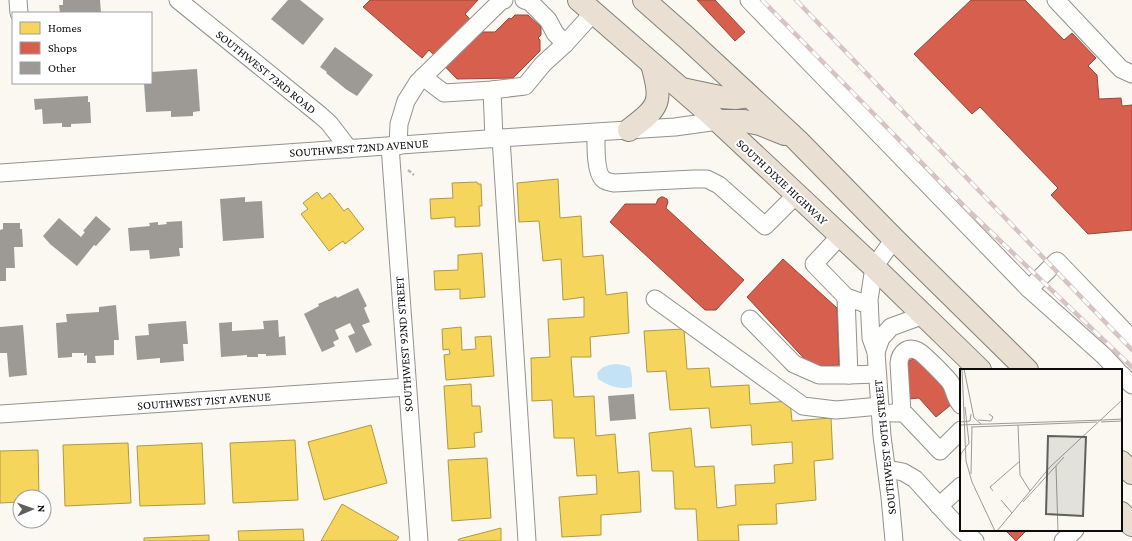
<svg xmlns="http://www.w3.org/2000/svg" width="1132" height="541" font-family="'Crimson Pro',serif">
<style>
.water{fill:#c4e2f6}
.homes{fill:#f6d55c;stroke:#b09944}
.shops{fill:#d6604d;stroke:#99473a}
.building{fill:#9d9a96}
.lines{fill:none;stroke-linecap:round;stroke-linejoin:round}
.minor-casing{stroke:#93928f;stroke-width:19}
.highway-casing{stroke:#80807c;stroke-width:24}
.path{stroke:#b7b7b5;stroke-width:2.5;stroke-dasharray:4 2;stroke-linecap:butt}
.minor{stroke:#fefefd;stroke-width:17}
.highway{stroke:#eadfd3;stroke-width:22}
.rail-casing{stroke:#d7c3c2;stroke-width:4.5}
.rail{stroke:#fff;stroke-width:3;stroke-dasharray:9;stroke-linecap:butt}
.labels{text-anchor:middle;stroke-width:4;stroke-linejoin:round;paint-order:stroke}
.street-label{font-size:12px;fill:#0c0c0c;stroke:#fff}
.inset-road{fill:none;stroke:#9b9a95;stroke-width:1}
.view{fill:#5f5f5c;fill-opacity:0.15;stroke:#5f5f5c;stroke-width:2}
.inset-edge{fill:none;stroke:#0c0c0c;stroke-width:2}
</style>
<rect width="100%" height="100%" fill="#faf8f0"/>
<path class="water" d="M616 364 623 365 630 367 632 376V387C617 390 610 386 598 379L597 373C603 366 607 365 616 364Z"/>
<g class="homes">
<path d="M558 179 560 218 581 216 583 257 603 255 606 295 627 292 629 333 590 337 591 357H571L574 397 594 396 596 436 615 434 618 473 639 471 641 512 601 515V535L562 537 559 497 597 494 596 475 577 476 574 438H554L552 400 532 401 531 358 550 357 548 319 584 317V297L563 300 561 259 543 261 539 221 519 222 517 183Z"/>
<path d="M477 182 478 184H481L482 206H479L480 226 455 227V217L431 219 430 199 453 198 452 183Z"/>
<path d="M317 192 322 199 330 193 344 211 348 208 364 229 345 244 343 241 329 251 301 214 308 209 303 203Z"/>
<path d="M482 253 485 297 460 299V289L435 290 434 271 458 270V255Z"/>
<path d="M461 327 462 350 476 349 475 337 491 336 494 376 446 380 444 355 450 354 449 349 443 350 442 329Z"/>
<path d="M684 329 687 369 709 368 711 387 749 385 750 404 790 401 792 421 831 418 833 459 814 461 816 500 776 504 777 524 738 525 739 541H698L696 509H675L673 471H652L649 433 691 428 695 467 714 466 717 508 736 505 735 485 775 483 774 465 793 463 792 442 752 445 751 425 711 428 709 408 670 410 666 371 647 372 644 331Z"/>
<path d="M471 384 472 406H480L482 432 474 433 475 447 448 449 444 386Z"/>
<path d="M371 425 387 483 324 500 308 442Z"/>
<path d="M295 440 298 500 233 503 230 443Z"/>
<path d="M128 443 131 503 65 506 63 445Z"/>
<path d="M202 443 205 504 140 506 137 446Z"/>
<path d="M38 450 39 497H20V502L0 503V451Z"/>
<path d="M487 458 491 518 452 521 448 460Z"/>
<path d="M342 504 399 537 396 541H321Z"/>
<path d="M501 528V541H458L459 539Z"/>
<path d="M303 529 304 541H239L238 531Z"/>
<path d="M209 535V541H144V538Z"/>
</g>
<g class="shops">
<path d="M370 0H478L465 14 483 32H495L509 18 511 19 515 15H528L541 27V35L538 38 540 40V51L513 78 457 79 429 50 422 58 363 7Z"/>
<path d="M697 0H715L745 32 735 41Z"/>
<path d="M971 0H1025L1064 40 1072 33 1096 58 1088 66 1097 75 1099 99 1121 98 1122 106 1132 105V230L1088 234 1051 195 1058 188 980 107 972 114 914 54Z"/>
<path d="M661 197H663L667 199 668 202 666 208 744 280 716 310H705L610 222 625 204H656L658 199Z"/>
<path d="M783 259 837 308 839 365 812 367 747 297Z"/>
<path d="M919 357 947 386 952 404 936 417 919 398 909 399 908 361Z"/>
<path d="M1005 530H1027L1016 541Z"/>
</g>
<g class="building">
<path d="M63 0H100L101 13H60L59 5H63Z"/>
<path d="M288 0H300L324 19 303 45 271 19Z"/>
<path d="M335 47 373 75 357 96 347 90 326 73 327 72 320 67Z"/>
<path d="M197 69 200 111 193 112V116L171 117V111L146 112 144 83H151V72Z"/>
<path d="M88 96V102H90L91 123 71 124V127H62V123L43 124 42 109 35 110 34 99Z"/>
<path d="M245 197V202L262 201 264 238 223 241 220 199Z"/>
<path d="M96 216 111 229 96 246 94 245 77 266 50 244 43 236 59 218 81 237 85 232 83 231Z"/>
<path d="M182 221 183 248H179L180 256 150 259 149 250 130 251 128 228 150 226 149 223 158 222V225L167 224 166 222Z"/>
<path d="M3 223H20V229H22L23 247H14L15 268H6V281H0V230L3 229Z"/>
<path d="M358 288 367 306 364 308 370 322 362 325 372 345 356 353 348 336 355 333 350 323 335 330 339 339 333 342 335 346 322 352 304 314 319 306 318 304 336 296 337 298Z"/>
<path d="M116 305 119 340H114V355L95 356 96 363H87V355L84 356V353H72V357L58 358 56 323 67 322 66 314 99 312V307Z"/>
<path d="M278 320 279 337 285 336 286 355 266 356V354H258V357H247V355L221 357 219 323 232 322V331L264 329 263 321Z"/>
<path d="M186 321 188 344H183L184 361 160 363V358L137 360 135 336 149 335 148 324Z"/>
<path d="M23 325 27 375 9 377 7 353H0V327Z"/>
<path d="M634 394 636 419 610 421 608 396Z"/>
</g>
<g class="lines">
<defs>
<g id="minor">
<path d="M18 0 19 13"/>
<path d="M178 0 320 115 329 123 349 149"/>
<path d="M524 0 530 2 548 20 555 33 565 44"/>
<path d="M749 0 1029 289 1104 356 1117 370"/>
<path d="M1056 0 1121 69 1132 74"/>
<path d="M423 77 444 93 492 90 525 86 543 64 565 44 593 13"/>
<path d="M492 90 494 139"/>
<path d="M596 133C596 143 595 172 603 179 606 182 610 182 614 183L694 179H707L719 185 756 218 765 226 796 195"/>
<path d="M501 138 527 541"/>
<path d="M390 146 419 541"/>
<path d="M398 146 399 124 406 101 418 82 501 1 504 0"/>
<path d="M0 173 501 138 675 127 718 121"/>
<path d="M840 236 814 264 846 297 869 305"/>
<path d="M894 239 874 267 869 300 871 338 876 352 882 436 890 497 894 541"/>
<path d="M1029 289 1057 261 1132 339"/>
<path d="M846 297 849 375 877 374"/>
<path d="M655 299 803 406 836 410 880 406"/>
<path d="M750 319 794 364 819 375H849"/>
<path d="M876 352 881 338 891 327 924 315"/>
<path d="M1121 374 1132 385"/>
<path d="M892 413H902L906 415 940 451 961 430"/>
<path d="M902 413 899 363C900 352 908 346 918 351 924 354 946 377 950 382 955 389 954 397 961 405"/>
<path d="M0 414 407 387"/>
<path d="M887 469 903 472 915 479 952 520 961 529"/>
<path d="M939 506 961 486"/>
<path d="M962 530 975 541"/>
<path d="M1063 541 1075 530"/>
</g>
<g id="highway">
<path d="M579 0 718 121 874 267 980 370"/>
<path d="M644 0 687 38 797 140 894 239 1027 370"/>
<path d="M682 89 720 97 735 98 749 96"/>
<path d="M718 121H744L760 124 785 134"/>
<path d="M629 130C661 106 662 102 652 64"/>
<path d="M1121 462 1132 473"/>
<path d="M1121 513 1132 525"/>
</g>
</defs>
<use href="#minor" class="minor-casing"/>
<use href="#highway" class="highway-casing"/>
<path class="path" d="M408 170 414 175"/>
<use href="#minor" class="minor"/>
<use href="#highway" class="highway"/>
<defs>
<g id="rail">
<path d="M762 0 968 210 1132 367"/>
<path d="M796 0 1132 350"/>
</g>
</defs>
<use href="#rail" class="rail-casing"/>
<use href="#rail" class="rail"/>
</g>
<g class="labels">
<g class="street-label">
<text transform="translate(266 72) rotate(39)" y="4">SOUTHWEST 73RD ROAD</text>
<text transform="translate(359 148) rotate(-4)" y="4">SOUTHWEST 72ND AVENUE</text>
<text transform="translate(782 182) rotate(43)" y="4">SOUTH DIXIE HIGHWAY</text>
<text transform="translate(404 344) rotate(-94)" y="4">SOUTHWEST 92ND STREET</text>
<text transform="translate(204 401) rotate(-4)" y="4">SOUTHWEST 71ST AVENUE</text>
<text transform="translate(885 447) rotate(-96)" y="4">SOUTHWEST 90TH STREET</text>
</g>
</g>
<g transform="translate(960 369)">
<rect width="162" height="162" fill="#faf8f0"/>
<path class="inset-road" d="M2 0 6 92 12 113 35 162M4 0 14 49 21 55M18 51 31 52 33 48 29 45M144 51 162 50M0 53 10 52 11 45M141 53 162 52M0 56 144 51M58 56 60 106 70 122M11 58 137 53M0 86 9 74 5 38M96 97 98 162M11 105 12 58M0 108 1 84M33 122 30 118 60 92M41 131 52 144M63 133 104 88M37 162 90 98 162 31"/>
<path class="view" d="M88 67 126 68 123 147 86 145Z"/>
<rect width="162" height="162" class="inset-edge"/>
</g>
<rect x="12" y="12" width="140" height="72" fill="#ffffff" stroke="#9e9e9e"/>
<rect x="20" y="22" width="20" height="12" fill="#f6d55c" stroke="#9e9e9e"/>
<text x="48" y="32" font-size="12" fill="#0c0c0c">Homes</text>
<rect x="20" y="42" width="20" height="12" fill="#d6604d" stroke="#9e9e9e"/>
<text x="48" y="52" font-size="12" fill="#0c0c0c">Shops</text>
<rect x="20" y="62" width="20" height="12" fill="#9d9a96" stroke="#9e9e9e"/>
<text x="48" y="72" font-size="12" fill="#0c0c0c">Other</text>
<g transform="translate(32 509) rotate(88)"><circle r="19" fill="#ffffff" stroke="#9e9e9e"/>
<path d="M0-3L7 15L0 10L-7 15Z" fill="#5f5f5c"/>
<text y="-6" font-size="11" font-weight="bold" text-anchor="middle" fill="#0c0c0c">N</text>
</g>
</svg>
